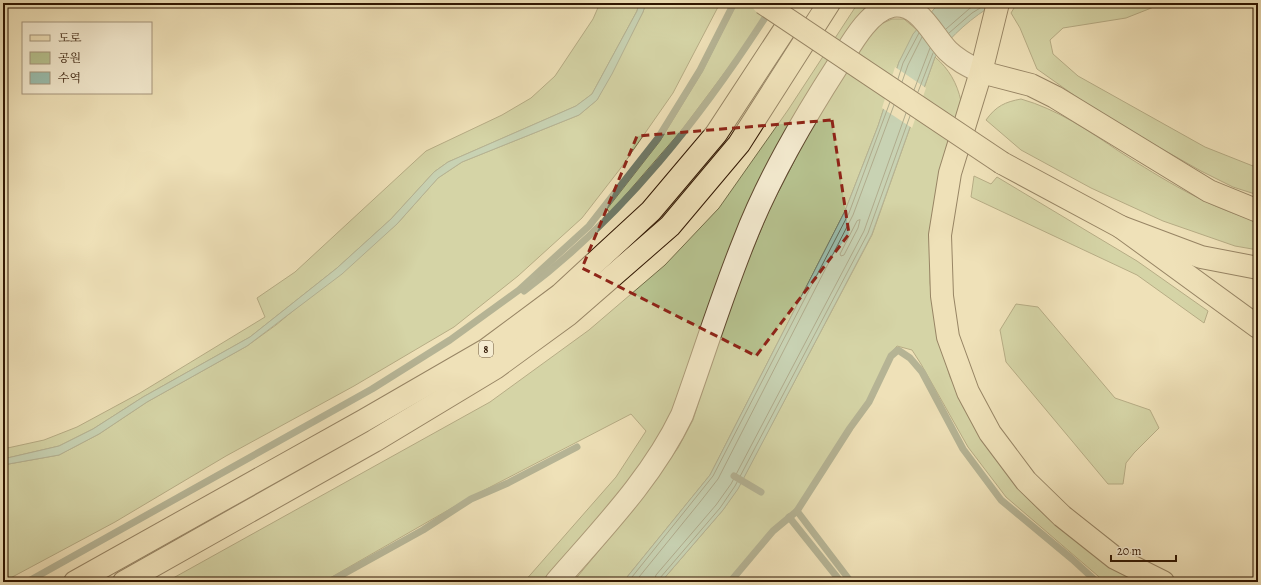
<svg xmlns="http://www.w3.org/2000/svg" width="1261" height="585" font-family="Alegreya,'Noto Serif KR',serif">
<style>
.green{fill:#b7c390;stroke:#736c48}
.water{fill:#9abeae;stroke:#6f7a68}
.pier{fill:#efe1b8}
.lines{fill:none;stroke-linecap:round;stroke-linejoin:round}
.shore{stroke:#646a57;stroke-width:1}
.stream{stroke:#6f7a68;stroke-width:7}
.minor-casing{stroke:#5f482e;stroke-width:24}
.major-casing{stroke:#2f1500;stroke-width:24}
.highway-casing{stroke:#2f1500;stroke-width:24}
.minor{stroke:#f5ecd1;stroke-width:22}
.major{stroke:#efe1b8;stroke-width:22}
.highway{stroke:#efe1b8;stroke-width:22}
.major-bridge-casing{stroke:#2f1500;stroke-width:24;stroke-linecap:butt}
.major-bridge{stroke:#efe1b8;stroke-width:22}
.marked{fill:none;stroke:#8f2418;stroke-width:3;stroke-dasharray:8 5;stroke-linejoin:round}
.labels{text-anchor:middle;stroke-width:3;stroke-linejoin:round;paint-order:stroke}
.shield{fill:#f5ecd1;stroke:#6a563f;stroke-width:1}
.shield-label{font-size:10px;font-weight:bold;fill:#2f1500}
</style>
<rect width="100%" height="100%" fill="#efe1b8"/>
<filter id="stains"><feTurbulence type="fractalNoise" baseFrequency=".005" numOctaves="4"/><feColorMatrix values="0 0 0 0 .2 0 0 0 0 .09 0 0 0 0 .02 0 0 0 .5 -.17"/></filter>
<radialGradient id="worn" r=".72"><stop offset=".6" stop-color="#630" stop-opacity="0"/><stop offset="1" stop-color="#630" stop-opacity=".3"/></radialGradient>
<g class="green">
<path d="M600 3H639L637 11 592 94 576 106 448 162 434 172 391 219 337 268 250 337 143 397 93 429 59 446 3 459V449L44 440 77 427 140 393 265 317 257 298 295 272 426 151 502 115 531 98 555 76 593 19Z"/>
<path d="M646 3H712L718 7 673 93 620 169 582 218 518 276 454 327 354 386 226 456 115 522 3 582V465L59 455 99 434 147 402 247 346 276 325 397 224 438 178 462 162 579 115 597 100 643 12Z"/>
<path d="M737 3H772L743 48 681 131 610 213 607 209 660 141 702 72Z"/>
<path d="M858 3H869L853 22 798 113 667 424 639 472 545 582H524L616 477 646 431 631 414 471 497 323 582H166L490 402 589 330 665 265 719 208 788 110Z"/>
<path d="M1017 3H1164L1126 18 1063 28 1050 40 1053 54 1078 76 1205 147 1258 168V195L1233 187 1201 171 1102 115 1037 69 1020 28 1011 13Z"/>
<path d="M892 19H904L917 30 899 62 878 126 845 211 710 475 623 582H573L640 501 678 448 693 420 726 313 770 208 815 121 867 37 881 24Z"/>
<path d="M935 57C949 69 957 83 961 101L931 240 930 283 936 330 950 377 977 429 1141 582H1105L1006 497 968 447 921 364 912 350 897 346 890 354 867 401 795 511 772 530 727 582H661L723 510 738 488 872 235Z"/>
<path d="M1021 99C1057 109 1089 131 1120 152 1163 179 1208 208 1258 221V250L1235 246 1163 221 1091 188 1021 150 986 120C996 106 1005 102 1021 99Z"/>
<path d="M974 176 991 184 997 177 1137 261 1208 311 1204 323 1137 275 971 197Z"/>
<path d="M1016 304 1038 307 1115 398 1150 410 1159 428 1134 453 1126 463 1123 484H1108L1006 362 1000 330Z"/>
</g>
<g class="water">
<path d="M639 3H646L643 12 612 74 597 100 579 115 462 162 438 178 397 224 342 274 247 346 147 402 99 434 59 455 3 465V459L59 446 93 429 143 397 250 337 337 268 391 219 434 172 448 162 576 106 592 94 637 11Z"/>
<path d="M939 3H996C971 18 953 34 935 57L872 234 738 489 723 510 661 582H623L710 475 845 211 878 126 899 62 913 34Z"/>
</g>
<path class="pier" d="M895 67 926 88 912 128 882 108Z"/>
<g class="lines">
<g class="shore">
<path d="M946 29 969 9 978 3"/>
<path d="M949 33 972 13 985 5"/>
<path d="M898 79 903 63 919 33"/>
<path d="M902 82 908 65 922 37"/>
<path d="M914 90 930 48"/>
<path d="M918 92 933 53"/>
<path d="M860 220 858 228 844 255 841 256 840 254 857 221Z"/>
<path d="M628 582 713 476 849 213 890 102"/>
<path d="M635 582 700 502 718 479 853 215 894 105"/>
<path d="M654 582 656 575 716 505 731 484 864 231 906 113"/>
<path d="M659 582 660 578 720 508 735 486 868 233 910 116"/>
</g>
<g class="stream">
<path d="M524 291C624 216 703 115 770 10"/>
<path d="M734 476 761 492"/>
<path d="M797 511 851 582"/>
<path d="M789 517 841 582"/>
<path d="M27 582 372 389 450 340 519 290 589 226 658 138 700 70 734 3"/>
<path d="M329 582 423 530 471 499 508 483 577 447"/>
<path d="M730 582 773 531 797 511 850 428 869 402 891 356 898 350 910 358 922 372 963 449 1001 500 1072 559 1097 582"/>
</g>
<defs>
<path id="minor" d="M556 582C602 529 652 478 682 415 703 357 721 298 744 241 768 179 802 121 838 65 850 46 868 11 892 6 919 1 933 36 948 51 958 61 969 66 981 72"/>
<path id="major" d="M1002 163 1121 227 1201 257 1258 268"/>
<g id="highway">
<path d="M998 3 981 72 950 173 940 235 942 296 948 337 968 392 990 433 1026 481 1062 516 1115 558 1163 582"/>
<path d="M981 72 1031 85 1055 97 1209 191 1258 211"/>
<path d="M1121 227 1258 327"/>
<path d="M75 582 363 421 486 350 560 295 651 211 716 134 802 3"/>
<path d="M124 582 374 441 495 368 569 314 670 226 739 144 829 3"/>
</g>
</defs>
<use href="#minor" class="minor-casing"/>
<use href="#major" class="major-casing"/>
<use href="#highway" class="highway-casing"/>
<use href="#minor" class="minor"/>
<use href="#major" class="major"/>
<use href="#highway" class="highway"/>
<defs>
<path id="major-bridge" d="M763 3 1002 163"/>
</defs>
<use href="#major-bridge" class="major-bridge-casing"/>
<use href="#major-bridge" class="major-bridge"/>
</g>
<path d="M0 0H1261V585H0ZM832 120 849 234 756 356 582 268 637 136Z" fill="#efe1b8" fill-opacity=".55" fill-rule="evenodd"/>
<path class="marked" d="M832 120 849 234 756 356 582 268 637 136Z"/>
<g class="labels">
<rect class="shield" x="479" y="341" width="14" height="16" rx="3"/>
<g class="shield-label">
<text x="486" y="353">8</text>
</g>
</g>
<rect width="1261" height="585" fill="none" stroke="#efe1b8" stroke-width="16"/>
<rect x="4" y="4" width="1253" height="577" fill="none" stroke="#2f1500" stroke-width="2"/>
<rect x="8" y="8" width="1245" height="569" fill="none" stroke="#2f1500"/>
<rect x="22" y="22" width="130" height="72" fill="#f5ecd1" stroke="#a6967d"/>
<rect x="30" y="35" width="20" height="6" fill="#efe1b8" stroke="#a6967d"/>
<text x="58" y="42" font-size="12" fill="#2f1500">도로</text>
<rect x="30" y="52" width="20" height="12" fill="#b7c390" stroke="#a6967d"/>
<text x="58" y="62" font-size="12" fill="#2f1500">공원</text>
<rect x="30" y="72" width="20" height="12" fill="#9abeae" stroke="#a6967d"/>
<text x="58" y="82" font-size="12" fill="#2f1500">수역</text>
<path d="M1111 555v6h65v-6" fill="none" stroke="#2f1500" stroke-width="2"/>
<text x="1117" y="555" font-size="12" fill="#2f1500" stroke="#f5ecd1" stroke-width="3" paint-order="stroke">20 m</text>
<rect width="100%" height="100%" filter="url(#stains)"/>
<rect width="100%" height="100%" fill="url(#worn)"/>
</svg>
